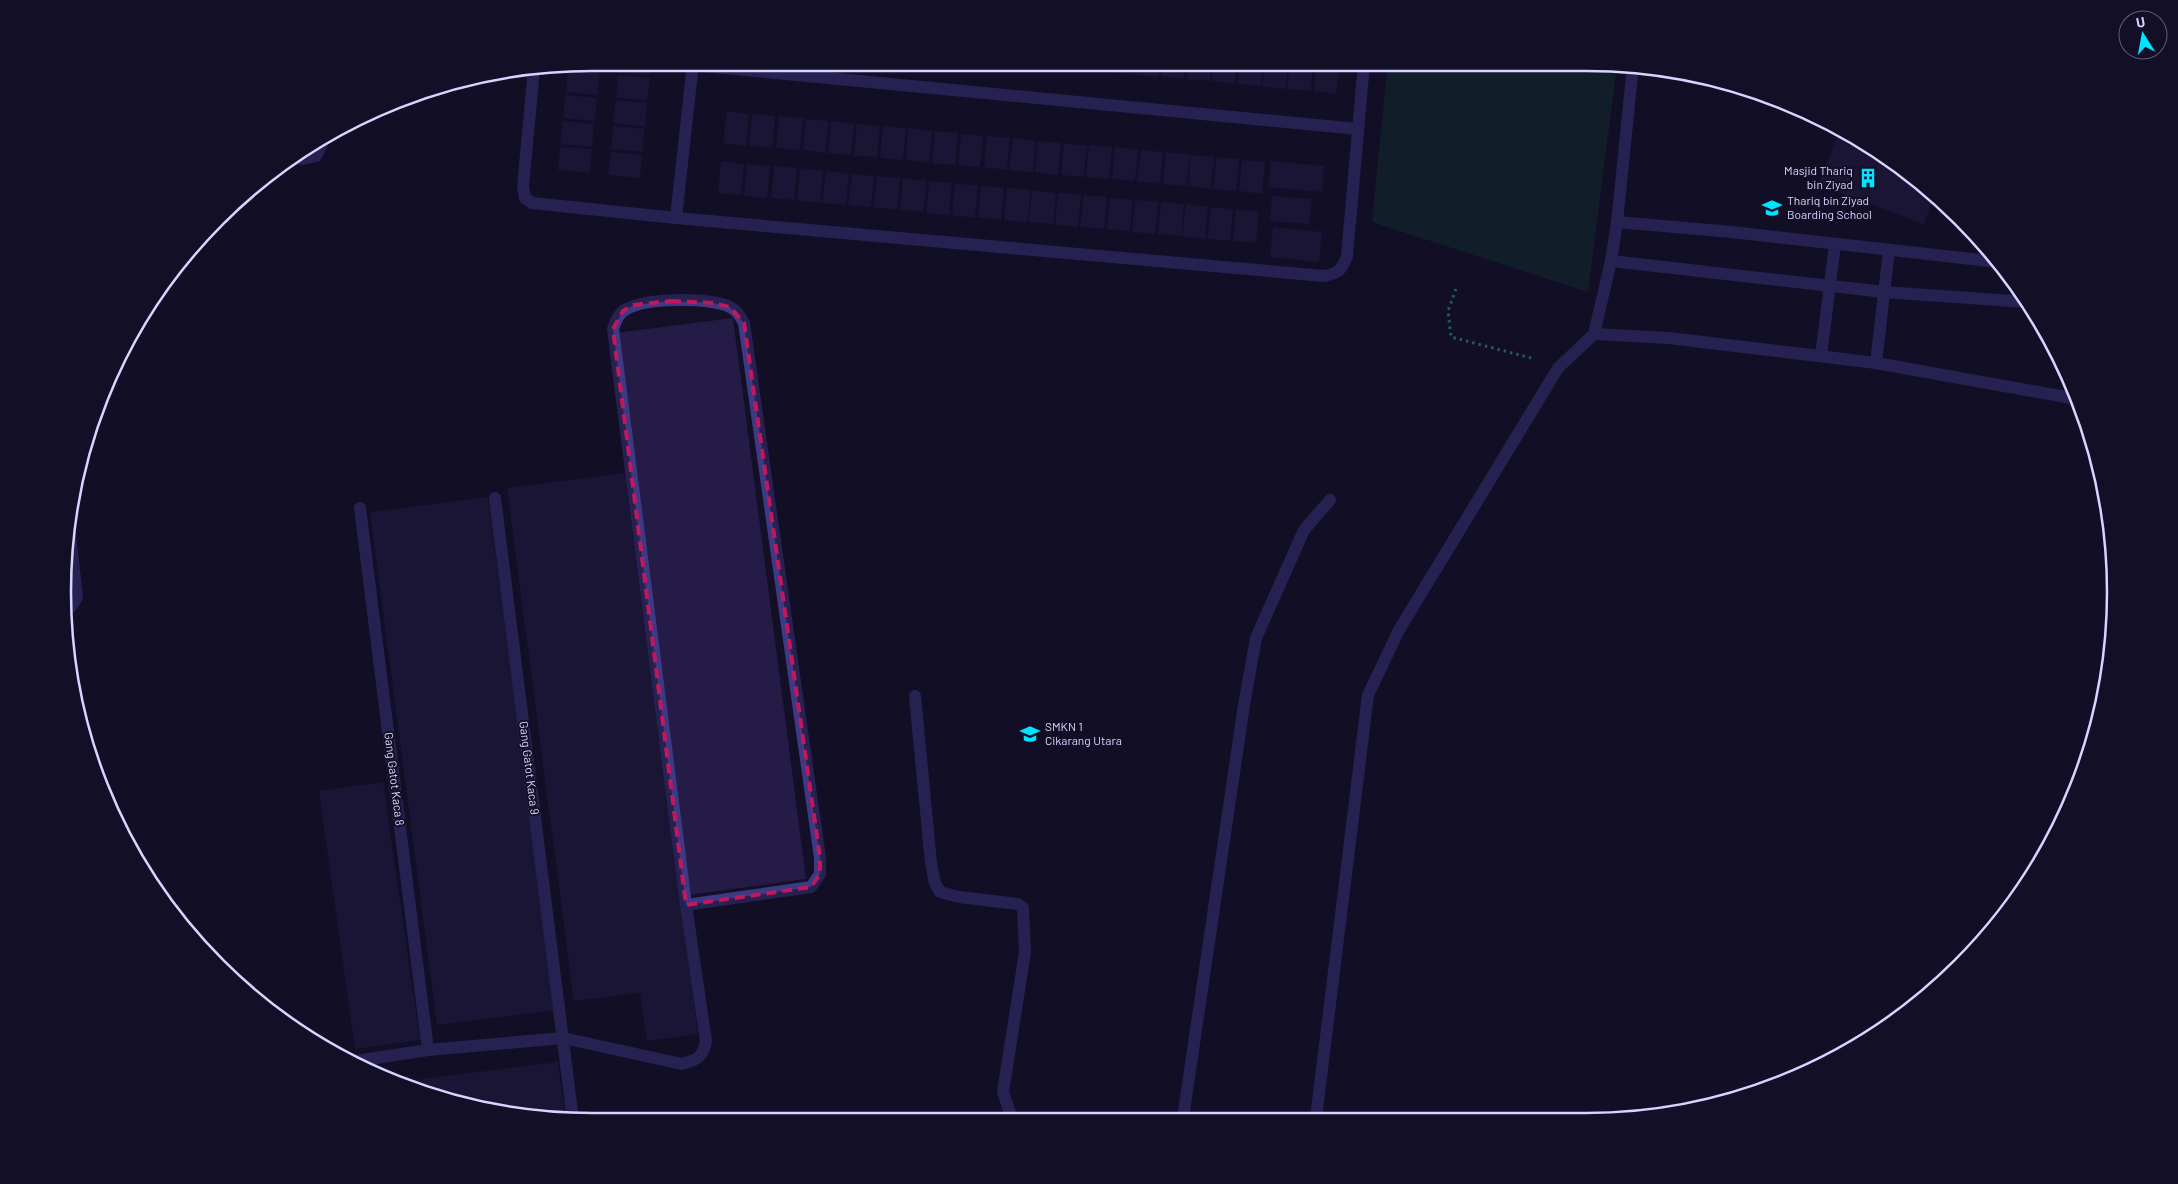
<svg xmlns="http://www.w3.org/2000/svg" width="2178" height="1184" font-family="Barlow,sans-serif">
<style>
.green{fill:#12302f}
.building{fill:#241b47}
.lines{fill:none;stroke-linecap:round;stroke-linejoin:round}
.path{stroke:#2fb8b0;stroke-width:3;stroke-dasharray:2.5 4;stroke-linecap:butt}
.minor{stroke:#3d3a85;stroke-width:12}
.marked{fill:none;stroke:#c2185b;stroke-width:4;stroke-dasharray:10 6;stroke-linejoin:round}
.labels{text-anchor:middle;stroke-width:4;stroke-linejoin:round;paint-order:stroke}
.poi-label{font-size:12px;fill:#d9d4ff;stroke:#130f26;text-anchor:start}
.street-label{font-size:12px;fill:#d9d4ff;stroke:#130f26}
.rim{fill:none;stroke:#d9d4ff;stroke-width:2.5}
</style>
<rect width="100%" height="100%" fill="#130f26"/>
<path class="green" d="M1388 63 1617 64 1588 292 1372 222Z"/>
<g class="building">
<path d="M601 63 600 70 568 67V65Z"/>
<path d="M619 63H651L650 75 618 73Z"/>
<path d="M1032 63H1056L1055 67 1032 65Z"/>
<path d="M1059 63H1082V70L1059 67Z"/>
<path d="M1085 63H1108L1107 72 1084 70Z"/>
<path d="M1111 63H1134L1133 74 1110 72Z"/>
<path d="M1136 63H1160L1159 77 1135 75Z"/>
<path d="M1162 63H1185L1184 79 1161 76Z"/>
<path d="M1188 63H1212L1210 81 1187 79Z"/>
<path d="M1214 63H1237L1235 84 1212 81Z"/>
<path d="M1240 63H1263L1261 86 1238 84Z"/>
<path d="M1265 63H1288L1286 89 1262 86Z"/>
<path d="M1290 63H1313L1311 91 1287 89Z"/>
<path d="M1316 63H1340L1336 94 1314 91Z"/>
<path d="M568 69 600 72 597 95 566 92Z"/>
<path d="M618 75 650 78 647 100 616 98Z"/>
<path d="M565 95 597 98 595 121 563 118Z"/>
<path d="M616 100 647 103 645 127 613 123Z"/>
<path d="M727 111 749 114 746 146 723 143Z"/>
<path d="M752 114 775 116 772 148 749 146Z"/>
<path d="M779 116 803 118 800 150 776 148Z"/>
<path d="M806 119 829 121 825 153 803 150Z"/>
<path d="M563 121 594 124 592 147 560 144Z"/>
<path d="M831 121 854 124 851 155 828 153Z"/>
<path d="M857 124 880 126 877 157 854 156Z"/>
<path d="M613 126 644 129 643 152 611 149Z"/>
<path d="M883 126 906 128 903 160 880 158Z"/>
<path d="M908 128 932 131 929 163 906 160Z"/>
<path d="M1840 130 1909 172 1935 197 1923 224 1818 184Z"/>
<path d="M935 131 958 133 955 165 932 163Z"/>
<path d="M961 134 983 136 980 167 958 165Z"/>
<path d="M987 136 1010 138 1007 170 984 167Z"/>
<path d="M1013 138 1036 141 1033 172 1009 170Z"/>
<path d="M1038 141 1061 143 1058 175 1035 172Z"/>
<path d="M1064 143 1087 146 1084 177 1061 175Z"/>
<path d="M1089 145 1112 147 1109 179 1086 177Z"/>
<path d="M560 147 592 149 590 173 558 170Z"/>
<path d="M1115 147 1138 150 1135 181 1112 179Z"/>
<path d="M1141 150 1163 152 1160 184 1137 181Z"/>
<path d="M611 152 642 155 640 178 608 175Z"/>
<path d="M1166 152 1190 155 1186 186 1163 184Z"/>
<path d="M1191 155 1214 157 1211 189 1188 186Z"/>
<path d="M1216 157 1239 159 1236 191 1213 189Z"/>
<path d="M1242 160 1265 162 1262 194 1239 191Z"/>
<path d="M721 161 744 164 741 195 718 193Z"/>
<path d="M1271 161 1324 166 1322 192 1268 187Z"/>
<path d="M747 164 770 166 767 198 744 196Z"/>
<path d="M774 166 797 168 794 200 771 198Z"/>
<path d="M800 168 823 171 820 203 797 200Z"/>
<path d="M826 171 849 174 846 205 822 203Z"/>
<path d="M852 174 874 176 871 207 848 205Z"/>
<path d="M877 176 900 178 897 210 874 207Z"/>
<path d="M903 178 927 181 923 212 900 210Z"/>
<path d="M929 181 952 183 949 215 926 213Z"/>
<path d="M955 184 978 185 975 218 952 215Z"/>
<path d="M981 186 1004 188 1001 220 978 217Z"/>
<path d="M1007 188 1031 190 1027 222 1004 220Z"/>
<path d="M1032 190 1056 193 1053 224 1029 222Z"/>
<path d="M1058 193 1081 195 1078 227 1055 225Z"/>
<path d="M1084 195 1107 197 1104 229 1080 227Z"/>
<path d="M1272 196 1312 199 1309 224 1270 221Z"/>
<path d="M1110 198 1133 200 1130 231 1107 229Z"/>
<path d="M1135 200 1158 202 1155 234 1132 232Z"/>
<path d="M1161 202 1184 204 1181 236 1158 234Z"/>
<path d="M1186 204 1208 207 1205 239 1182 236Z"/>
<path d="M1211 207 1233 209 1230 241 1207 239Z"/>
<path d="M1236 209 1259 212 1256 243 1233 241Z"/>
<path d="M1273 227 1322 232 1319 262 1270 257Z"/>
<path d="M733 318 806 879 689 895 615 333Z"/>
<path d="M625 473 698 1034 647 1041 640 993 574 1001 507 488Z"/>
<path d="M488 497 555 1010 437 1025 370 512Z"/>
<path d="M383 782 420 1040 355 1049 319 791Z"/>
<path d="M558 1062 566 1120 455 1104 399 1082Z"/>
</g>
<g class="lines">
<path class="path" d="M1456 289 1448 311 1451 337 1535 359"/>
<g class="minor">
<path d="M693 65 1358 129"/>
<path d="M534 68 523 187 525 198 532 203 676 218 1324 276C1339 273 1342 270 1347 256L1364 63"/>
<path d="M291 158 302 159 316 156 321 146 322 137"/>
<path d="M676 218 693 63"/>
<path d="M1617 222 1732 232 1998 262"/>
<path d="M1611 261 1884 292 2026 302"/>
<path d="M1594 334 1611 261 1617 222 1633 66"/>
<path d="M1821 356 1835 244"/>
<path d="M1876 363 1889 250"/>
<path d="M495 498 573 1120"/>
<path d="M360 508 428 1050"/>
<path d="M64 612 71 607 77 597 69 526"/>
<path d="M915 696 931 863 935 883 940 892 959 897 1018 904 1023 908 1025 952 1003 1092 1012 1119"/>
<path d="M349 1062 428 1050 563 1038 682 1064C697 1060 703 1057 706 1041L686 905 613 329C616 321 618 314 625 310 646 297 706 298 728 306 736 309 740 316 744 323L820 858V874L811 887 686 905"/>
<path d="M1183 1118 1244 705 1256 638 1304 530 1330 500"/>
<path d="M1316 1118 1368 695 1399 630 1558 368 1594 334 1669 338 1876 363 2077 399"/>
</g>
</g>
<path d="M0 0H2178V1184H0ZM671 301 713 303 730 307 744 323 820 858V874L811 887 686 905 613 329 623 311 634 305Z" fill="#130f26" fill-opacity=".55" fill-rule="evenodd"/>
<path class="marked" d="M671 301 713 303 730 307 744 323 820 858V874L811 887 686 905 613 329 623 311 634 305Z"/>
<defs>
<symbol id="building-bare" viewBox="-9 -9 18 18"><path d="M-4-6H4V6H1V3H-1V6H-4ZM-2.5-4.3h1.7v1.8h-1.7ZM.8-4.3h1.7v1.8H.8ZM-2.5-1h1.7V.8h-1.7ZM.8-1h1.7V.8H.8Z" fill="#00e5ff" stroke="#130f26" stroke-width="2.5" paint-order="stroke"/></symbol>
<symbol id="school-bare" viewBox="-9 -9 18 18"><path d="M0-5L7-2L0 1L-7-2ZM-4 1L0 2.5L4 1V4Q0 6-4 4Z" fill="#00e5ff" stroke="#130f26" stroke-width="2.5" paint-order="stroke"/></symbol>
</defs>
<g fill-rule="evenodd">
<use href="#building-bare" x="1854" y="164" width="28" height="28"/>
<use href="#school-bare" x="1758" y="194" width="28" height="28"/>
<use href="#school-bare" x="1016" y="720" width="28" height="28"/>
</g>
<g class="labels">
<g class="poi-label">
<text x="1853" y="175" text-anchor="end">Masjid Thariq<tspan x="1853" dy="14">bin Ziyad</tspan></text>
<text x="1787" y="205">Thariq bin Ziyad<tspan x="1787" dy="14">Boarding School</tspan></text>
<text x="1045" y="731">SMKN 1<tspan x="1045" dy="14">Cikarang Utara</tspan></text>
</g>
<g class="street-label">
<text transform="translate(529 768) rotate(83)" y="4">Gang Gatot Kaca 9</text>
<text transform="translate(394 779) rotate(83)" y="4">Gang Gatot Kaca 8</text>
</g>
</g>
<path d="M0 0H2178V1184H0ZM592 71H1586A521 521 0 0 1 2107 592V592A521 521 0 0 1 1586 1113H592A521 521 0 0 1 71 592V592A521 521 0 0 1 592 71Z" fill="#130f26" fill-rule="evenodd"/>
<path class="rim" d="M592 71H1586A521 521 0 0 1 2107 592V592A521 521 0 0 1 1586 1113H592A521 521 0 0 1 71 592V592A521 521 0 0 1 592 71Z"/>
<g transform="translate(2143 35) rotate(349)"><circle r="24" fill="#130f26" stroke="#625e7d"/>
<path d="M0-4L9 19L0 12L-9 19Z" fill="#00e5ff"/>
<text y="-8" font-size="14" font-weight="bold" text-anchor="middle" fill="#d9d4ff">U</text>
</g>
</svg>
